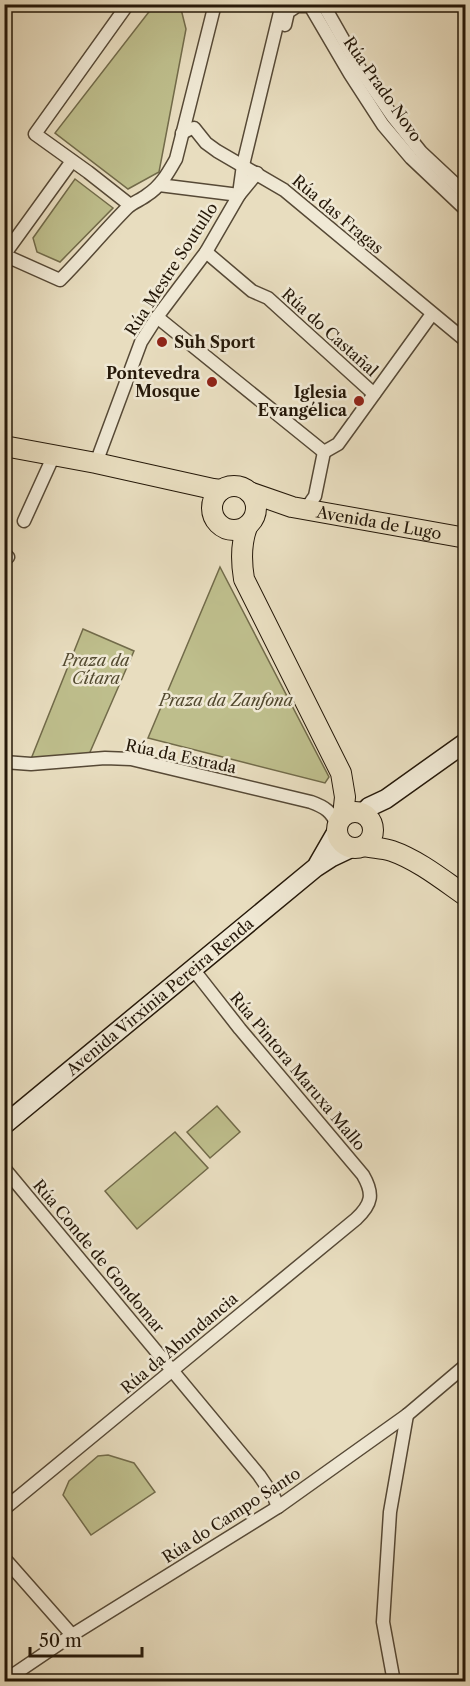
<svg xmlns="http://www.w3.org/2000/svg" width="470" height="1686" font-family="'Libre Caslon Text',serif">
<style>
.green{fill:#bebe8c;stroke:#726b4a;stroke-width:1.5}
.lines{fill:none;stroke-linecap:round;stroke-linejoin:round}
.minor-casing{stroke:#564936;stroke-width:15}
.secondary-casing{stroke:#251809;stroke-width:21}
.primary-casing{stroke:#251809;stroke-width:22}
.minor{stroke:#f0e9d5;stroke-width:12}
.secondary{stroke:#f0e9d5;stroke-width:18}
.primary{stroke:#e8ddbf;stroke-width:20}
.poi-dot{fill:#8f2418;stroke:#f0e9d5;stroke-width:2}
.labels{text-anchor:middle;stroke-width:5;stroke-linejoin:round;paint-order:stroke}
.street-label{font-size:16px;fill:#251809;stroke:#f0e9d5}
.poi-label{font-size:16px;font-weight:bold;fill:#251809;stroke:#f0e9d5;text-anchor:end}
.park-label{font-size:16px;font-style:italic;fill:#534a30;stroke:#f0e9d5}
</style>
<rect width="100%" height="100%" fill="#e8ddbf"/>
<filter id="stains"><feTurbulence type="fractalNoise" baseFrequency=".00333" numOctaves="4"/><feColorMatrix values="0 0 0 0 .2 0 0 0 0 .09 0 0 0 0 .02 0 0 0 .5 -.17"/></filter>
<radialGradient id="worn" r=".72"><stop offset=".6" stop-color="#630" stop-opacity="0"/><stop offset="1" stop-color="#630" stop-opacity=".3"/></radialGradient>
<g class="green">
<path d="M155 4 180 5 186 29 159 172 128 189 55 133Z"/>
<path d="M75 179 113 208 60 262 37 252 33 238Z"/>
<path d="M220 567 329 777 325 783 148 738Z"/>
<path d="M83 629 134 651 87 759 29 764Z"/>
<path d="M217 1106 240 1132 210 1158 187 1132Z"/>
<path d="M175 1132 208 1168 137 1229 105 1191Z"/>
<path d="M108 1455 134 1463 155 1492 91 1535 63 1495 69 1481 98 1456Z"/>
</g>
<g class="lines">
<defs>
<g id="minor">
<path d="M128 4 35 134 88 172 130 205"/>
<path d="M309 4 350 74 383 125 411 158 466 210"/>
<path d="M323 4 360 69 393 117 421 152 466 194"/>
<path d="M285 25 288 12 297 6H310"/>
<path d="M182 133 190 129 194 128 206 143 217 151 284 190 466 341"/>
<path d="M72 161 4 255 60 280C83 257 104 231 127 208 133 202 141 200 147 195 161 186 168 173 176 159L215 4"/>
<path d="M159 185 239 195"/>
<path d="M239 194 243 165 282 4"/>
<path d="M206 252 252 291 268 298 374 394"/>
<path d="M157 317 324 452"/>
<path d="M324 452 338 444 432 314"/>
<path d="M96 463 141 342 157 317 206 252 239 195 257 173"/>
<path d="M306 509 315 496 324 452"/>
<path d="M24 521 54 455"/>
<path d="M4 556 8 557"/>
<path d="M4 762 31 764 105 758 131 759 311 802C325 807 332 812 337 825"/>
<path d="M4 1168 259 1475 274 1497 278 1507"/>
<path d="M4 1509 356 1219C372 1204 374 1194 363 1175L240 1029 193 969"/>
<path d="M4 1558 72 1635"/>
<path d="M4 1681 72 1635 278 1507 407 1415 466 1365"/>
<path d="M394 1682 383 1622 390 1512 407 1415"/>
</g>
<g id="secondary">
<path d="M363 813 369 807 386 799 466 742"/>
<path d="M318 864 337 831"/>
<path id="s1" d="M4 1125 315 868 332 857 351 848"/>
</g>
<g id="primary">
<path d="M4 446 96 463 213 489 221 490"/>
<circle cx="234" cy="508" r="22"/>
<path id="s2" d="M249 492 292 507 466 538"/>
<path d="M247 527C241 543 241 561 244 579L341 773 345 797 343 816"/>
<circle cx="355" cy="830" r="18"/>
<path d="M364 846C373 848 383 848 392 851 418 860 443 880 466 896"/>
</g>
</defs>
<use href="#minor" class="minor-casing"/>
<use href="#secondary" class="secondary-casing"/>
<use href="#primary" class="primary-casing"/>
<use href="#minor" class="minor"/>
<use href="#secondary" class="secondary"/>
<use href="#primary" class="primary"/>
</g>
<g class="poi-dot">
<circle cx="162" cy="342" r="6"/>
<circle cx="212" cy="382" r="6"/>
<circle cx="359" cy="401" r="6"/>
</g>
<g class="labels">
<g class="street-label">
<text transform="translate(383 89) rotate(55)" y="6">Rúa Prado Novo</text>
<text transform="translate(338 214) rotate(40)" y="6">Rúa das Fragas</text>
<text transform="translate(171 269) rotate(-57)" y="6">Rúa Mestre Soutullo</text>
<text transform="translate(330 332) rotate(42)" y="6">Rúa do Castañal</text>
<text dy="6" stroke="none"><textPath href="#s2" startOffset="134">Avenida de Lugo</textPath></text>
<text transform="translate(181 756) rotate(12)" y="6">Rúa da Estrada</text>
<text dy="6" stroke="none"><textPath href="#s1" startOffset="202">Avenida Virxinia Pereira Renda</textPath></text>
<text transform="translate(298 1071) rotate(50)" y="6">Rúa Pintora Maruxa Mallo</text>
<text transform="translate(99 1256) rotate(50)" y="6">Rúa Conde de Gondomar</text>
<text transform="translate(179 1343) rotate(-40)" y="6">Rúa da Abundancia</text>
<text transform="translate(231 1515) rotate(-33)" y="6">Rúa do Campo Santo</text>
</g>
<g class="poi-label">
<text x="174" y="348" text-anchor="start">Suh Sport</text>
<text x="200" y="379">Pontevedra<tspan x="200" dy="18">Mosque</tspan></text>
<text x="347" y="398">Iglesia<tspan x="347" dy="18">Evangélica</tspan></text>
</g>
<g class="park-label">
<text x="96" y="666">Praza da<tspan x="96" dy="18">Cítara</tspan></text>
<text x="226" y="706">Praza da Zanfona</text>
</g>
</g>
<rect width="470" height="1686" fill="none" stroke="#e8ddbf" stroke-width="24"/>
<rect x="6" y="6" width="458" height="1674" fill="none" stroke="#251809" stroke-width="3"/>
<rect x="12" y="12" width="446" height="1662" fill="none" stroke="#251809" stroke-width="1.5"/>
<path d="M30 1647v9h112v-9" fill="none" stroke="#251809" stroke-width="3"/>
<text x="39" y="1647" font-size="18" fill="#251809" stroke="#f0e9d5" stroke-width="4.5" paint-order="stroke">50 m</text>
<rect width="100%" height="100%" filter="url(#stains)"/>
<rect width="100%" height="100%" fill="url(#worn)"/>
</svg>
